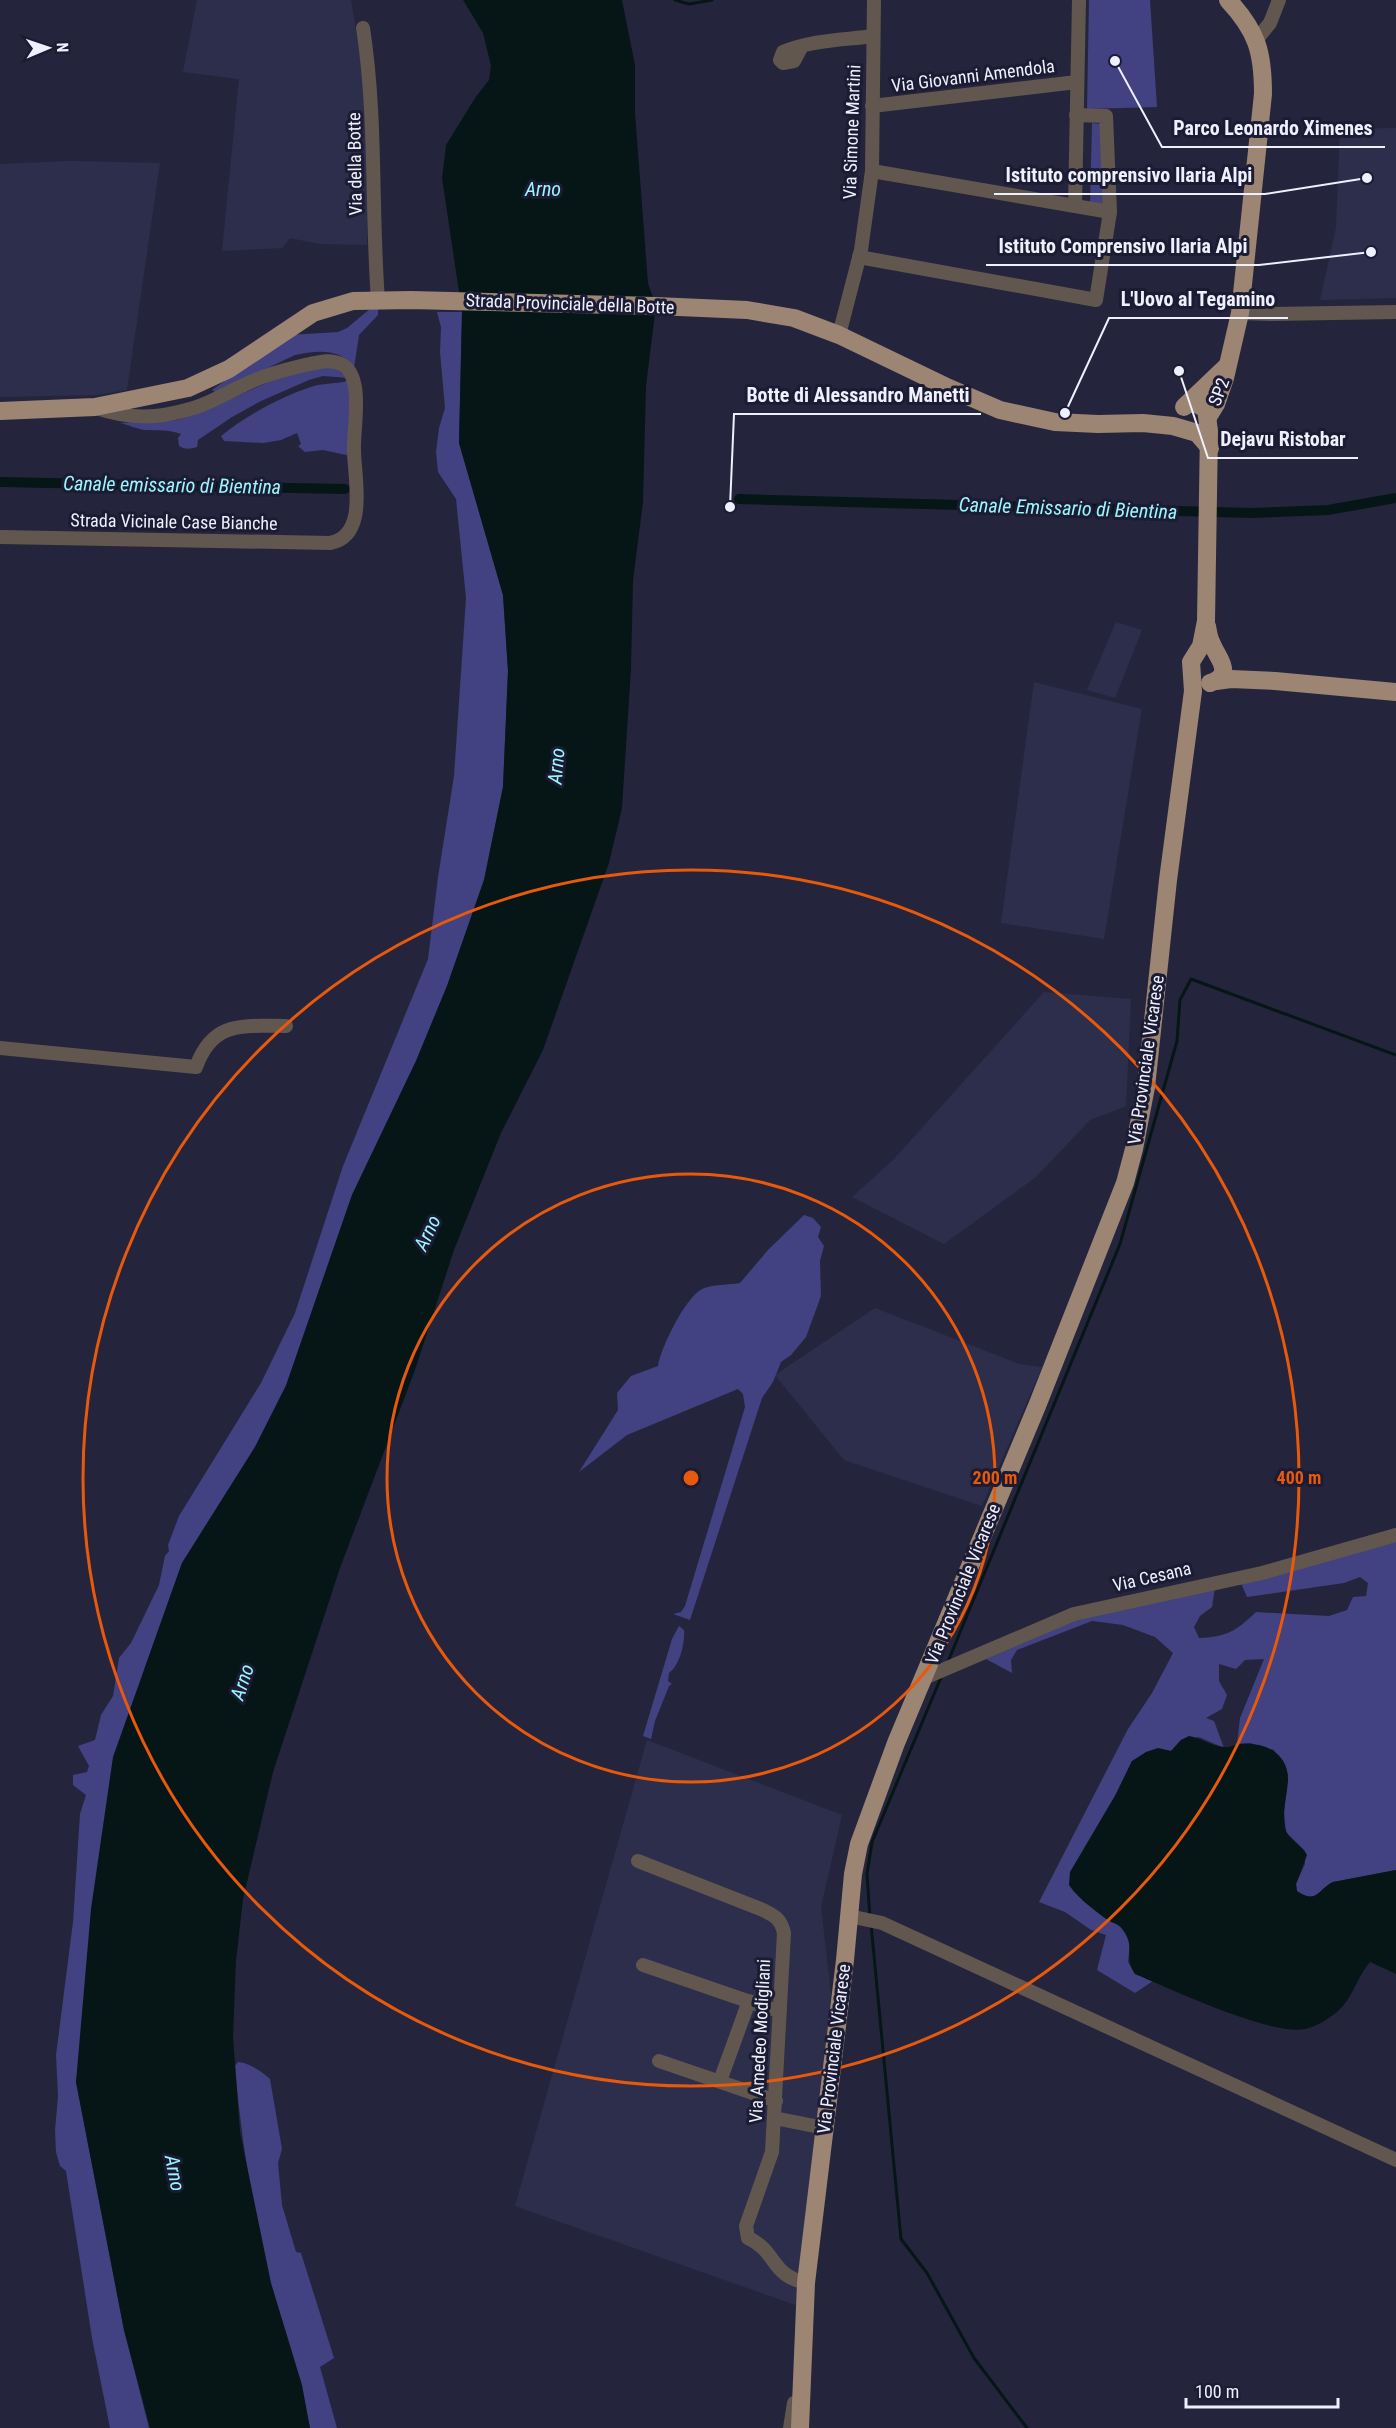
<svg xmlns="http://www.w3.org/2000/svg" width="1396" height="2428" font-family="'Roboto Condensed',sans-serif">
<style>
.built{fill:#2d2e4c}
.green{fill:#424182}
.water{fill:#061617}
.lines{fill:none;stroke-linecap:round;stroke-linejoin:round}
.stream{stroke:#061617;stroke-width:3}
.canal{stroke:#061617;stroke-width:10}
.minor{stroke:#62574e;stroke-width:14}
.major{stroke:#9c8573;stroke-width:18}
.ring{fill:none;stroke:#e8590c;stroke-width:3}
.labels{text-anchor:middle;stroke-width:6;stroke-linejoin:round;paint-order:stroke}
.street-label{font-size:18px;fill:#eef0fd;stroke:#1b1b33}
.water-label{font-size:20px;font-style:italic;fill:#9cf6fc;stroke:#1b1b33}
.centre{fill:#e8590c;stroke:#1b1b33;stroke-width:3}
.ring-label{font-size:18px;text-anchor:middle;font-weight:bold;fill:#e8590c;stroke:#1b1b33;stroke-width:6;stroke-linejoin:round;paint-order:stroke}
.leader{fill:none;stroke:#eef0fd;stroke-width:2}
.callout-dot{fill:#eef0fd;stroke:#1b1b33;stroke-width:2}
.callout-label{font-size:20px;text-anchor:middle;font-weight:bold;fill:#eef0fd;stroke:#1b1b33;stroke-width:6;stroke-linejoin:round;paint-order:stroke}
</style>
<rect width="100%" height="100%" fill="#24253d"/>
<g class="built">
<path d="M197 0H351L366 93 368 135 367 245 320 244 290 238 282 248 222 251 239 79 183 72Z"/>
<path d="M1396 128V298L1320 300 1336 228 1340 129Z"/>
<path d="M70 161 160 163 127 390 98 395 0 397V164Z"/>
<path d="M1116 622 1142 630 1115 698 1087 690Z"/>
<path d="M1034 682 1142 709 1104 939 1001 923Z"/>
<path d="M1044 992 1131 999 1126 1106 1090 1120 1036 1177 944 1244 852 1197 893 1160Z"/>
<path d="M875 1308 1019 1364 1042 1367 982 1506 844 1460 775 1375Z"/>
<path d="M647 1740 842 1815 821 1907 831 1994 801 2307 515 2206Z"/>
</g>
<g class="green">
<path d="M1089 0H1150L1157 107 1087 109Z"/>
<path d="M1092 123 1101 124 1105 205 1090 204Z"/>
<path d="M371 308H378V315L359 335 354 368C342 348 317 350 295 355L221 390 215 392 212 390 289 335 338 332 347 328Z"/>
<path d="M437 312H462L459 443 503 595 508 671 503 787 484 880 447 986 416 1061 352 1195 286 1385 255 1447 182 1563 144 1670 76 2082 124 2330 149 2428H110L92 2338 66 2171 60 2166 56 2152 55 2130 58 2097 56 2055 73 1922 80 1814 86 1795 73 1785V1775L87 1772 89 1766 78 1746 95 1740 101 1715 113 1696 119 1658 131 1643 159 1585 165 1556 169 1551 168 1545 179 1516 261 1383 295 1313 343 1166 428 959 438 877 454 776 466 598 456 499 438 472 436 452 439 428 445 408 440 352 441 327Z"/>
<path d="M331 365 349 378 323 376 309 380 261 401 232 417 198 440 197 447C190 449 186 450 179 446L178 438 181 434C168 429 158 431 145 430 137 429 128 425 120 423L177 420 193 415 283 376Z"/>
<path d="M347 381H350L351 456 323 450 305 452 298 446 301 444 297 433 281 440 263 443 224 441 221 436C247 415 282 396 314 386 324 383 336 384 347 381Z"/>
<path d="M804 1215 813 1218 821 1227 818 1237 824 1246 820 1261 821 1296 806 1337 791 1355 781 1362 773 1382 762 1398 690 1620 673 1614 681 1612 685 1606 745 1407 743 1394 738 1389 627 1435 579 1472 618 1410 617 1393 631 1376 658 1366C661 1347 685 1298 702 1289 712 1284 729 1285 740 1283L768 1250Z"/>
<path d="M1396 1542V1870L1333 1882C1318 1889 1317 1905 1297 1891L1296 1884 1305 1864V1851L1286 1832 1284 1812 1288 1775 1274 1750 1250 1743 1237 1744 1240 1718 1264 1659 1245 1660 1236 1669 1219 1664V1681L1227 1695 1222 1709 1206 1718 1214 1721 1224 1748 1199 1737 1181 1740 1171 1751 1164 1750 1132 1761 1116 1794 1082 1900 1110 1921 1118 1924 1124 1931 1130 1943 1128 1962 1135 1974 1153 1981 1135 1993 1097 1970 1106 1935 1091 1930 1065 1912 1039 1902 1128 1729 1152 1693 1173 1653 1155 1637 1123 1625 1092 1621 1017 1650 1011 1660 1012 1673 986 1659 1086 1616 1215 1588 1212 1607 1200 1616 1194 1627 1199 1638C1227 1637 1236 1631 1256 1612L1329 1616 1347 1610 1353 1597 1366 1596 1368 1583 1360 1577 1344 1583 1247 1597 1240 1581Z"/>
<path d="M679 1626 684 1630C685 1643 680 1665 669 1673L668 1681 672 1684 669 1686 655 1721 651 1739 643 1736 672 1639Z"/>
<path d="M238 2062C247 2062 263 2072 270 2079L282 2149 278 2163 282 2205 296 2252 301 2253 334 2358 320 2367 337 2428H310C300 2377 283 2332 270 2282 253 2212 241 2139 235 2066Z"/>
</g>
<g class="water">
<path d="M463 0H622L635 65V113L648 283 656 306 646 386 643 502 633 581 631 669 622 808 609 863 543 1050 501 1133 454 1250 415 1370 340 1568 273 1772 243 1899 236 1961 233 2037 240 2132 271 2283 302 2385 310 2428H150L124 2330 76 2082 91 1909 113 1757 182 1563 255 1447 286 1386 352 1195 416 1061 447 986 484 880 503 787 508 671 503 595 459 443 462 312 442 178 446 145 475 98 489 80 491 66 483 33Z"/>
<path d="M1189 1736C1201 1738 1211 1746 1224 1747 1230 1748 1235 1744 1241 1744 1266 1742 1289 1754 1288 1781 1287 1796 1281 1815 1286 1831 1290 1841 1302 1845 1307 1855L1296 1884 1297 1891C1317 1905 1318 1889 1333 1882L1396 1870V1974L1370 1962C1357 1977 1353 1998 1337 2012 1328 2019 1316 2027 1305 2029 1270 2036 1171 1989 1135 1974 1123 1957 1136 1947 1123 1930 1119 1924 1114 1924 1108 1920 1096 1912 1076 1896 1069 1885L1070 1872 1116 1794 1132 1761 1146 1752 1158 1748 1171 1751 1181 1740Z"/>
</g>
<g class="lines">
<g class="stream">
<path d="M675 0 689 4 712 0"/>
<path d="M947 1664 1120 1244 1177 1041 1180 1000 1191 979 1396 1055"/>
<path d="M870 1918 867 1874 872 1842 942 1675"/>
<path d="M871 1924 901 2239 927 2273 974 2358 1027 2428"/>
</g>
<g class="canal">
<path d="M0 482 345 489"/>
<path d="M739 499 1252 513 1328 510 1396 498"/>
</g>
<g class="minor">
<path d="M363 28C377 119 371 209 378 300"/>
<path d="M1257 39 1270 23 1279 0"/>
<path d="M802 46 794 61 783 63 780 60 783 52C810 40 844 40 873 36"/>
<path d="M872 106 1077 82"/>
<path d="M872 171 1110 212"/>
<path d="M1075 206 1079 0"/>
<path d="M859 257 1096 300 1110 212 1106 116 1076 115"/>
<path d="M1240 313 1272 314 1396 312"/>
<path d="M839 335 861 250 872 171 874 0"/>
<path d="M0 537 330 543C369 536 354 477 354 450 353 428 365 375 341 364 329 358 317 363 305 365 284 370 264 375 244 385 226 393 209 404 190 409 157 419 128 419 96 408"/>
<path d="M0 1048 196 1067C213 1020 243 1026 286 1026"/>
<path d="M924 1678 1074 1614 1262 1573 1396 1535"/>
<path d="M638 1861 763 1910C775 1916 781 1919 784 1933L772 2152 746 2226 748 2238C777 2251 770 2275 806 2283"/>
<path d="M849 1916 882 1923 1396 2160"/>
<path d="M643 1965 771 2009H780"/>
<path d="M659 2061 776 2101"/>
<path d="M720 2081 749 2001"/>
<path d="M774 2118 825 2128"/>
<path d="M790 2428 794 2403"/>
</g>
<g class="major">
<path d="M1184 407 1227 366"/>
<path d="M0 411 95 407 188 388 229 369 313 313 353 301 411 300 656 306 747 310 794 318 839 335 949 388 1000 410 1055 422 1098 424 1143 423 1173 426 1197 433 1210 448"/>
<path d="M1208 417 1216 404 1225 378 1240 313 1263 94C1263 52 1257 31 1228 0"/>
<path d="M1207 626C1208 632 1209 639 1212 644 1218 659 1235 674 1210 683"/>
<path d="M1216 681 1231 679 1275 681 1396 692"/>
<path d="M800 2428 806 2283 845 1960 853 1874 859 1844 896 1743 1037 1406 1125 1183 1134 1149 1146 1087 1168 880 1193 691 1191 662 1201 646 1206 621 1209 431 1206 409 1195 403 1186 405"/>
</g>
</g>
<g class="ring">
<circle cx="691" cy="1478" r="304"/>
<circle cx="691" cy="1478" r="608"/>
</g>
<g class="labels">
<g class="street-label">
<text transform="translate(973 76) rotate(-7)" y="6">Via Giovanni Amendola</text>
<text transform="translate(852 132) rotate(-88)" y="6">Via Simone Martini</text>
<text transform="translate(355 164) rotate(-91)" y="6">Via della Botte</text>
<text transform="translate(570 304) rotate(2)" y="6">Strada Provinciale della Botte</text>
<text transform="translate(1219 392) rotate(-69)" y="6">SP2</text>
<text transform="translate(174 522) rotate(1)" y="6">Strada Vicinale Case Bianche</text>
<text transform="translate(1146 1060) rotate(-82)" y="6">Via Provinciale Vicarese</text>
<text transform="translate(1152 1577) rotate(-13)" y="6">Via Cesana</text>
<text transform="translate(963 1584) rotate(-68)" y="6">Via Provinciale Vicarese</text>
<text transform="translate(760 2041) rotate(-87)" y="6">Via Amedeo Modigliani</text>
<text transform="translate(834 2049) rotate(-83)" y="6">Via Provinciale Vicarese</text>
</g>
<g class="water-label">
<text x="543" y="196">Arno</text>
<text transform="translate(172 485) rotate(1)" y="7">Canale emissario di Bientina</text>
<text transform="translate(1068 508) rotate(2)" y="7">Canale Emissario di Bientina</text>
<text transform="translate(556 766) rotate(-85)" y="7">Arno</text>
<text transform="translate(427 1233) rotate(-65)" y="7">Arno</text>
<text transform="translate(242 1682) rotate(-72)" y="7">Arno</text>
<text transform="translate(175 2173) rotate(79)" y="7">Arno</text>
</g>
</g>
<circle cx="691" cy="1478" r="9" class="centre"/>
<g class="ring-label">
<text x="995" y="1484">200 m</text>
<text x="1299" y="1484">400 m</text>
</g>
<path class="leader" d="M1115 61L1162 147H1385M1367 178L1265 194H994M1371 252L1259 265H986M1065 413L1109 318H1288M730 507L734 414H981M1179 371L1208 458H1358"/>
<g class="callout-dot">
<circle cx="1115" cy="61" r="6"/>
<circle cx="1367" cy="178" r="6"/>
<circle cx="1371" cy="252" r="6"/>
<circle cx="1065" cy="413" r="6"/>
<circle cx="730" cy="507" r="6"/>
<circle cx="1179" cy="371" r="6"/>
</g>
<g class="callout-label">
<text x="1273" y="135">Parco Leonardo Ximenes</text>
<text x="1129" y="182">Istituto comprensivo Ilaria Alpi</text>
<text x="1123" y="253">Istituto Comprensivo Ilaria Alpi</text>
<text x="1198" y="306">L'Uovo al Tegamino</text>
<text x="858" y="402">Botte di Alessandro Manetti</text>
<text x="1283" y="446">Dejavu Ristobar</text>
</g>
<g transform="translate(48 48) rotate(88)" stroke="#1b1b33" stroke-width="4.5" paint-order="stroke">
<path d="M0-4.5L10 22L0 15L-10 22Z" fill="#eef0fd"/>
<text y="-9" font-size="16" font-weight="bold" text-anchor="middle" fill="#eef0fd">N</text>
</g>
<path d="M1186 2398v9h152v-9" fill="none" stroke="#eef0fd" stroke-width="3"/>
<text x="1195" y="2398" font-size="18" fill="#eef0fd" stroke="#1b1b33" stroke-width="4.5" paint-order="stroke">100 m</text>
</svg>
